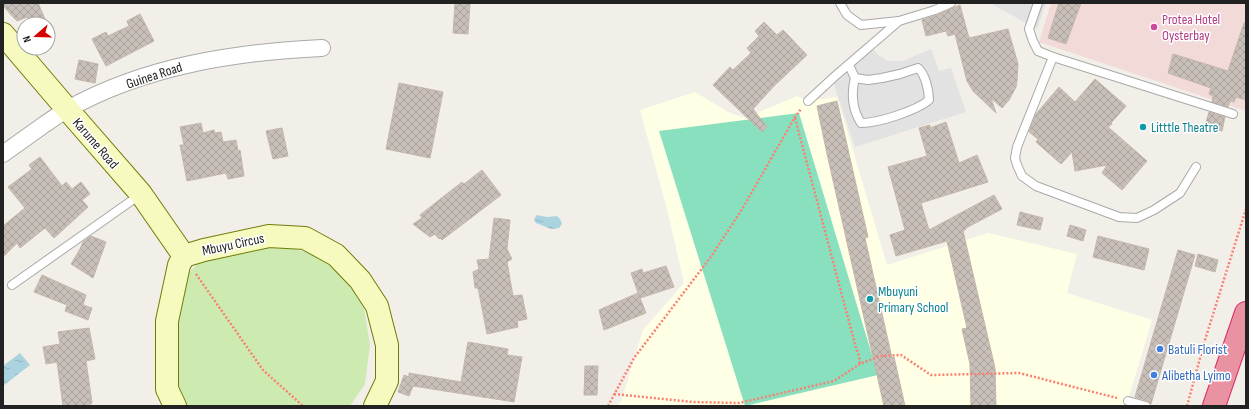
<svg xmlns="http://www.w3.org/2000/svg" width="1249" height="409" font-family="'Sofia Sans Condensed',sans-serif">
<style>
.commercial{fill:#f2dad9}
.education{fill:#ffffe5}
.grass{fill:#cdebb0}
.pitch{fill:#88e0be}
.parking{fill:#e2e2e2}
.water{fill:url(#water-ripples)}
.building{fill:url(#building-cross-hatch);stroke:#c4b6ab}
.lines{fill:none;stroke-linecap:round;stroke-linejoin:round}
.lane-casing{stroke:#a9a9a9;stroke-width:10}
.street-casing{stroke:#a9a9a9;stroke-width:18}
.secondary-casing{stroke:#707d05;stroke-width:24}
.highway-casing{stroke:#dc2a67;stroke-width:24}
.path{stroke:#fa8072;stroke-width:2.5;stroke-dasharray:2 2;stroke-linecap:butt}
.lane{stroke:#fff;stroke-width:8}
.street{stroke:#fff;stroke-width:16}
.secondary{stroke:#f7fabf;stroke-width:22}
.highway{stroke:#e892a2;stroke-width:22}
.hotel-dot{fill:#d1479c;stroke:#fff;stroke-width:1.5}
.culture-dot{fill:#0f9aa8;stroke:#fff;stroke-width:1.5}
.shop-dot{fill:#3f7fe0;stroke:#fff;stroke-width:1.5}
.labels{text-anchor:middle;stroke-width:3;stroke-linejoin:round;paint-order:stroke}
.hotel-label{font-size:14px;fill:#b23c85;stroke:#fff;text-anchor:start}
.street-label{font-size:14px;fill:#222;stroke:#fff}
.culture-label{font-size:14px;fill:#0d838f;stroke:#fff;text-anchor:start}
.shop-label{font-size:14px;fill:#366cbe;stroke:#fff;text-anchor:start}
</style>
<defs>
<pattern id="water-ripples" width="26" height="14" patternUnits="userSpaceOnUse"><rect width="26" height="14" fill="#aad3df"/><path d="M2 4q2-2 4 0t4 0M15 11q2-2 4 0t4 0" fill="none" stroke="#92b5bf"/></pattern>
<pattern id="building-cross-hatch" width="8" height="8" patternUnits="userSpaceOnUse"><rect width="8" height="8" fill="#c7bfb8"/><path d="M0 0l8 8M0 8l8-8" fill="none" stroke="#aba49e"/></pattern>
</defs>
<rect width="100%" height="100%" fill="#f2efe9"/>
<path class="commercial" d="M1051 3H1246V111L1039 42Z"/>
<path class="education" d="M695 92 728 112 745 118 797 96 808 101 837 97 887 265 988 233 1077 254 1067 293 1152 320 1126 406H618L619 402H621L643 330 684 283 668 213 640 110Z"/>
<path class="grass" d="M276 244 318 255 345 277 364 308 370 345 365 384 350 406H186L175 375 173 333 182 280 202 259Z"/>
<path class="pitch" d="M799 113 878 375 745 406 659 131Z"/>
<g class="parking">
<path d="M990 3H1046L1037 29Z"/>
<path d="M867 42 878 55 888 61H903L931 49 939 71 951 68 966 112 855 147 830 73Z"/>
</g>
<g class="water">
<path d="M537 215 547 217 557 216 560 219 562 224 559 228 551 229 536 223 534 219Z"/>
<path d="M20 353 30 365 3 386V366Z"/>
</g>
<g class="building">
<path d="M3 3H38L45 19 32 24H30L27 17 17 21 3 6Z"/>
<path d="M455 3H470L468 34 453 33Z"/>
<path d="M1059 3H1081L1066 44 1048 38Z"/>
<path d="M960 5 969 38 1008 29 1018 64 1017 81 1016 87 1009 100 1002 108 991 98 996 113 973 91 967 81 955 34 948 36 946 31 926 36 922 20 937 15Z"/>
<path d="M140 14 154 41 106 66 92 39 106 32 108 36 129 26 127 21Z"/>
<path d="M764 22 777 35 783 30 807 55 774 86 753 109 767 127 762 132 713 85 730 67 733 70 751 53 747 48 759 36 755 31Z"/>
<path d="M1244 23H1246V100L1236 97 1234 102 1230 101 1228 107 1212 102 1213 96 1209 94 1211 88 1168 73 1173 54 1228 71Z"/>
<path d="M79 60 98 64 95 83 75 79Z"/>
<path d="M1095 79 1126 106 1111 123 1112 124 1108 127 1147 161 1122 190 1102 173 1107 165 1075 171 1072 152 1061 164 1036 142 1038 139 1029 132 1036 114 1059 87 1075 102Z"/>
<path d="M399 83 443 92 430 158 386 149Z"/>
<path d="M837 101 868 237 865 238 892 358 894 357 905 406H884L827 154 817 106Z"/>
<path d="M1209 112 1225 117 1222 131 1205 126Z"/>
<path d="M946 122 959 163 977 155 988 182 921 203 929 230 994 195 1002 209 966 228V229L963 231 995 368 996 406H971L970 364 962 329 967 328 947 241 896 256 890 235 905 230 888 167 927 156 919 128 930 125V128Z"/>
<path d="M201 123 203 133 214 130 215 133 221 132 223 142 236 140 238 151 240 150 244 176 228 179 226 173 187 181 180 145H184L180 127Z"/>
<path d="M282 128 288 156 273 159 266 131Z"/>
<path d="M40 157 62 186 66 182 72 189 81 182 90 194 82 200 88 207 54 238 45 228 20 248 17 243 3 257V226L25 208 8 187 32 169 29 165Z"/>
<path d="M482 170 501 195 442 240 440 238 439 239 435 234 430 237 413 224 422 218 420 215 462 182 464 184Z"/>
<path d="M1020 212 1043 218 1040 230 1017 225Z"/>
<path d="M494 218 510 220 507 249 512 259 507 262 513 296 522 295 527 319 517 321 518 327 487 334 478 288H475L473 272 479 269 477 260 489 259Z"/>
<path d="M1070 225 1086 230 1083 241 1067 236Z"/>
<path d="M91 236 106 242 93 278 71 264 80 249 83 242Z"/>
<path d="M1098 236 1149 249 1144 270 1093 257Z"/>
<path d="M1178 250 1195 255 1151 404 1148 401 1135 397Z"/>
<path d="M1198 254 1218 260 1215 272 1195 266Z"/>
<path d="M666 266 674 287 640 298 631 273 642 269 643 273Z"/>
<path d="M42 275 86 295 83 305 92 308 88 320 65 311 67 305 34 292Z"/>
<path d="M638 293 646 313 604 330 599 310Z"/>
<path d="M89 328 95 359 86 361 92 403 90 404V406H63L57 362 46 364 43 347 60 344 58 332Z"/>
<path d="M468 342 508 349 507 355 522 357 514 402 413 386 409 396 398 392 404 375 409 377V373L461 382Z"/>
<path d="M585 366H598L597 395H584Z"/>
</g>
<g class="lines">
<defs>
<g id="lane">
<path d="M840 3 847 15 861 25 899 21"/>
<path d="M1038 3 1029 29 1033 41 1038 51 1053 57 1233 114"/>
<path d="M1053 57 1017 147 1015 158 1017 165 1022 176 1036 186 1119 217 1137 218 1154 210 1180 193 1196 167"/>
<path d="M849 65 855 78 868 80 882 78 900 74 918 68C925 74 929 90 929 100 916 111 878 123 861 123 852 109 851 94 855 78"/>
<path d="M808 101 834 77 899 21 935 10 951 3"/>
<path d="M12 285 141 194"/>
<path d="M1128 401 1146 406"/>
</g>
<path id="street" d="M3 154C17 144 31 134 45 124 53 119 60 113 68 109 145 66 235 52 322 48"/>
<g id="secondary">
<path d="M3 34 67 109 141 194 184 256"/>
<path d="M175 406 167 389V321L179 265 184 256 204 250 269 236 305 238 336 255 360 280 377 306 387 345V381L375 406"/>
</g>
<path id="highway" d="M1214 406 1246 313"/>
</defs>
<use href="#lane" class="lane-casing"/>
<use href="#street" class="street-casing"/>
<use href="#secondary" class="secondary-casing"/>
<use href="#highway" class="highway-casing"/>
<g class="path">
<path d="M795 118 856 348 859 356 860 364"/>
<path d="M196 274 263 370 303 406"/>
<path d="M614 394 693 402 739 403 834 381 860 364 880 356 901 355 931 375 1019 373 1117 398"/>
<path d="M608 406 634 358 710 258 741 211 795 117 801 109"/>
<path d="M1187 406 1205 340 1246 209"/>
</g>
<use href="#lane" class="lane"/>
<use href="#street" class="street"/>
<use href="#secondary" class="secondary"/>
<use href="#highway" class="highway"/>
</g>
<circle class="hotel-dot" cx="1154" cy="27" r="4"/>
<g class="culture-dot">
<circle cx="1143" cy="127" r="4"/>
<circle cx="870" cy="299" r="4"/>
</g>
<g class="shop-dot">
<circle cx="1160" cy="349" r="4"/>
<circle cx="1154" cy="375" r="4"/>
</g>
<g class="labels">
<g class="hotel-label">
<text x="1162" y="24">Protea Hotel<tspan x="1162" dy="16">Oysterbay</tspan></text>
</g>
<g class="street-label">
<text transform="translate(154 75) rotate(-18)" y="5">Guinea Road</text>
<text transform="translate(96 143) rotate(49)" y="5">Karume Road</text>
<text transform="translate(233 244) rotate(-12)" y="5">Mbuyu Circus</text>
</g>
<g class="culture-label">
<text x="1151" y="132">Litttle Theatre</text>
<text x="878" y="296">Mbuyuni<tspan x="878" dy="16">Primary School</tspan></text>
</g>
<g class="shop-label">
<text x="1168" y="354">Batuli Florist</text>
<text x="1162" y="380">Alibetha Lyimo</text>
</g>
</g>
<rect width="1249" height="409" fill="none" stroke="#222222" stroke-width="8"/>
<g transform="translate(36 36) rotate(250)"><circle r="19" fill="#ffffff" stroke="#a7a7a7"/>
<path d="M0-3L7 15L0 10L-7 15Z" fill="#d40000"/>
<text y="-6" font-size="11" font-weight="bold" text-anchor="middle" fill="#222222">N</text>
</g>
</svg>
